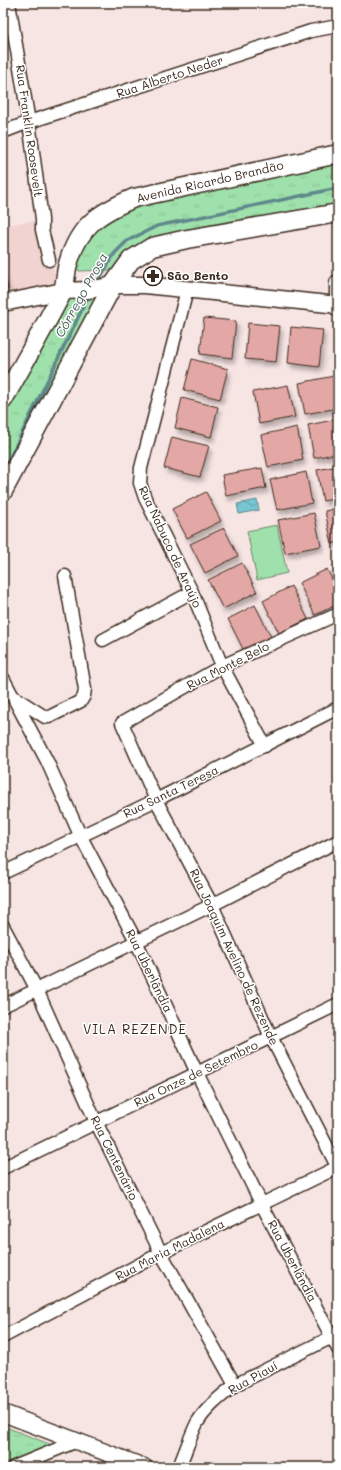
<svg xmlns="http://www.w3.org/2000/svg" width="341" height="1470" font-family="Mali,sans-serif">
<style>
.built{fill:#f1d3d1}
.grass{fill:url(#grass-tufts);stroke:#6d8665}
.garden{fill:#9fe1ac;stroke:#6d8665}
.water{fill:url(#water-waves);stroke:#5f888b}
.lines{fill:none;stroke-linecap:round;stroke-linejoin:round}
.stream{stroke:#5f888b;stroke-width:3.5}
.building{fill:#e3a8a5;stroke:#3b2a1e;filter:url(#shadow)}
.street-casing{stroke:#3b2a1e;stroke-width:15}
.secondary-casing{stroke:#3b2a1e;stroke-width:19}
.primary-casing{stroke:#3b2a1e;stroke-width:21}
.street{stroke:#fff;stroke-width:12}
.secondary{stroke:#fff;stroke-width:16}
.primary{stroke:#fff;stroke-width:18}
.labels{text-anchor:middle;stroke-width:3;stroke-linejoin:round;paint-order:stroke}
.street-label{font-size:12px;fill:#3b2a1e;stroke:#fff}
.poi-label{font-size:12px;font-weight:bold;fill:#3b2a1e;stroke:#fff;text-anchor:start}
.water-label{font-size:13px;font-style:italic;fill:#50615d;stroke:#fff}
.neighbourhood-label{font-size:13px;letter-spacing:1px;fill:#3b2a1e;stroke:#fff}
</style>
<defs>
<pattern id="grass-tufts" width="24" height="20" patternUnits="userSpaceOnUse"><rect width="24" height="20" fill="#9fe1ac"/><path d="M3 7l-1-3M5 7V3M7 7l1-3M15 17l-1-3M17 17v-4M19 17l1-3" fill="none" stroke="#8ac194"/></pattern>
<pattern id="water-waves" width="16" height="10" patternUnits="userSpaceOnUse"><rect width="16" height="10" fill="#77c7d3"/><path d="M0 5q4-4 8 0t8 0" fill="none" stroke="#63a2ab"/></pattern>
<filter id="shadow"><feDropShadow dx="2.5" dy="4.5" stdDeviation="2" flood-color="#0004"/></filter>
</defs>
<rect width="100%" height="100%" fill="#f7e5e4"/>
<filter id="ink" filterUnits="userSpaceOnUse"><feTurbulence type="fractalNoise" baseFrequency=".025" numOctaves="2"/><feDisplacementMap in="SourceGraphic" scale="8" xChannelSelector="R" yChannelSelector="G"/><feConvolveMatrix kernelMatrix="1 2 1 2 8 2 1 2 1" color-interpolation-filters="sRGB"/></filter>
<g filter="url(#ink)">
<path class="built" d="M42 219 49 260 63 291 3 303V226Z"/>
<g class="grass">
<path d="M338 159V204L174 235 116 268 111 270 79 271 75 264 80 249 95 228 135 203Z"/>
<path d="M113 285 3 491V400L63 291Z"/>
<path d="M3 1426 52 1445 3 1464Z"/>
</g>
<path class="garden" d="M277 525 287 573 257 580 247 531Z"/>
<path class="water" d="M257 500 259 510 239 514 237 504Z"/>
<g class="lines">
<g class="stream">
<path d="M97 283 114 254 127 241 157 226 338 188"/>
<path d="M3 472 89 295"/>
</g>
</g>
<g class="building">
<path d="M3 271 8 289 3 290Z"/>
<path d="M204 318 236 321 232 358 200 354Z"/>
<path d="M248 323 280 326 276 362 245 359Z"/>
<path d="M291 327 323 330 319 367 288 363Z"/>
<path d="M192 359 228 369 220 399 184 390Z"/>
<path d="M334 376 338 397V408L305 414 299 383Z"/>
<path d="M288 385 295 417 259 424 253 392Z"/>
<path d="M182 398 218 407 211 437 175 428Z"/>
<path d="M338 419V453L314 458 308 425Z"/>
<path d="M297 427 303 460 268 467 261 435Z"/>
<path d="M172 437 209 446 200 477 164 468Z"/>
<path d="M338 466V498L323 501 317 470Z"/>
<path d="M262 468 266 488 226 496 222 475Z"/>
<path d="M306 472 312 503 277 510 270 480Z"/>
<path d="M206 492 221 521 187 538 172 509Z"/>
<path d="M338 508V542L332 544 325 511Z"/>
<path d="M314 513 321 546 285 553 278 520Z"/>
<path d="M224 528 238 556 205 573 190 544Z"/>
<path d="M242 563 257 592 223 609 208 580Z"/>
<path d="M338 563V574L334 565Z"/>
<path d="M327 569 338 591V604L315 615 299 583Z"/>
<path d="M291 586 308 619 279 633 263 601Z"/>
<path d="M255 605 271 637 244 651 228 619Z"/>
</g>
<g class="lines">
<defs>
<g id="street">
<path d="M9 3 29 122 42 219V230L49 260"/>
<path d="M3 132 29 122 311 31 338 26"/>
<path d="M187 290 141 468 140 483 145 498 192 592 222 666 265 746"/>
<path d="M338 614 222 666 122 723 156 800 212 905 271 1037 338 1168"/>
<path d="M103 640 192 592"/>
<path d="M3 678 47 761 80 835 136 941 197 1073 262 1205 338 1349"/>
<path d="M14 697 45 717H49L81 701 84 696 85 689 65 576"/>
<path d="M3 873 156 800 338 708"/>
<path d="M3 926 37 990 96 1122 161 1253 235 1385"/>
<path d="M3 1006 212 905 338 841"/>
<path d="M3 1168 338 1004"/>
<path d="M3 1337 161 1253 338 1167"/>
<path d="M14 1467 77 1441"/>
<path d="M179 1467C185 1453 190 1437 197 1423 206 1408 221 1396 235 1385L338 1334"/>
</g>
<g id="secondary">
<path d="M338 283V308"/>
<path d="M3 303 63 291 89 290 113 285H145L338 305"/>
<path d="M3 1413 144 1467"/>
</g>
<g id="primary">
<path d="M3 400C23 365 43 329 62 293 66 285 65 273 68 264 79 225 99 213 134 198L338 154"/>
<path d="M3 491 113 285 131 260 152 247 187 239 338 213"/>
</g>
</defs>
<use href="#street" class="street-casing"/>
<use href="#secondary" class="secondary-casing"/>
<use href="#primary" class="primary-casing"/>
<use href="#street" class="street"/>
<use href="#secondary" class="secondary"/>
<use href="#primary" class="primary"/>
</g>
</g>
<defs>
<symbol id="pharmacy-ring" viewBox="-11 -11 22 22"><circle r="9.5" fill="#fff" stroke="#3b2a1e" stroke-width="1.5"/><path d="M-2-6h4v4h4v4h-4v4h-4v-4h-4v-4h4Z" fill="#3b2a1e"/></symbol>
</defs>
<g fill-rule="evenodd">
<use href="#pharmacy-ring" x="142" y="265" width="22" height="22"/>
</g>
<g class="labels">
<g class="street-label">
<text transform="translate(170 77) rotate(-18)" y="4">Rua Alberto Neder</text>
<text transform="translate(29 131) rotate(82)" y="4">Rua Franklin Roosevelt</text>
<text transform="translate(210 182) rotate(-13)" y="4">Avenida Ricardo Brandão</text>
<text transform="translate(170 547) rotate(65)" y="4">Rua Nabuco de Araújo</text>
<text transform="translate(228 666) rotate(-27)" y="4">Rua Monte Belo</text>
<text transform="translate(171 792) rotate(-26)" y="4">Rua Santa Teresa</text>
<text transform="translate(234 957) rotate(65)" y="4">Rua Joaquim Avelino de Rezende</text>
<text transform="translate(149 971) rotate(64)" y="4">Rua Uberlândia</text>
<text transform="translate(196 1074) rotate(-26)" y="4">Rua Onze de Setembro</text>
<text transform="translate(114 1158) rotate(64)" y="4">Rua Centenário</text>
<text transform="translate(170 1250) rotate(-27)" y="4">Rua Maria Madalena</text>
<text transform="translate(292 1261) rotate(62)" y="4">Rua Uberlândia</text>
<text transform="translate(253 1378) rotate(-29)" y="4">Rua Piauí</text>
</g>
<g class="poi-label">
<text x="167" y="280">São Bento</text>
</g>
<g class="water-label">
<text transform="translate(81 295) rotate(-61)" y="5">Córrego Prosa</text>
</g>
<g class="neighbourhood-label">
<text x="135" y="1034">VILA REZENDE</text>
</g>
</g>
<rect width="341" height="1470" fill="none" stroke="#fff" stroke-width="16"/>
<rect x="8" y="8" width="325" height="1454" fill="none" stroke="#3b2a1e" stroke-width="1.5" filter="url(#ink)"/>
</svg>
